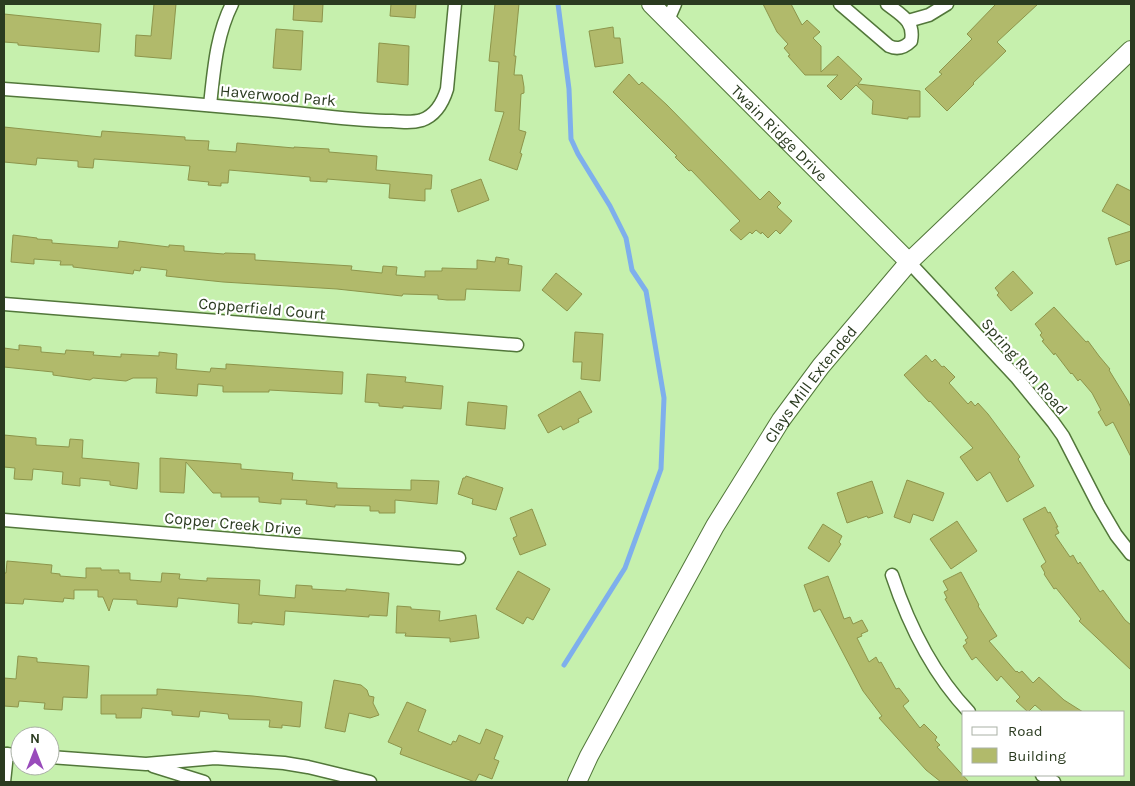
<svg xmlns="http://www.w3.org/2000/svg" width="1135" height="786" font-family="Karla,sans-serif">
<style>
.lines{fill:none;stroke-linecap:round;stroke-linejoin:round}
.stream{stroke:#7eafec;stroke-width:5}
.building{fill:#b1ba6b;stroke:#8d954b}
.street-casing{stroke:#52773a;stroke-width:15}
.secondary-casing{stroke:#52773a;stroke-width:20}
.street{stroke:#fff;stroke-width:12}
.secondary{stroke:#fff;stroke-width:18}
.labels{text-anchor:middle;stroke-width:4.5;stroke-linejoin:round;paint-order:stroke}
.street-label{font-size:16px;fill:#2b3b20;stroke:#fff}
</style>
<rect width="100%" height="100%" fill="#c6f0ad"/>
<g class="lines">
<path class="stream" d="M558 4 569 89 571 139 578 154 610 206 626 238 632 270 646 291 664 398 661 469 625 568 564 665"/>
</g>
<g class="building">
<path d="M154 4H176L171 59 135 56 136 35 151 36Z"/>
<path d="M294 4H323L322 22 293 20Z"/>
<path d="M391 4H416L415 18 390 16Z"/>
<path d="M495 4H519L514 56H516L514 75H522L524 87V93L521 94 519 130 526 132 520 153 522 154 517 170 489 160 504 112 495 111 499 62 489 61Z"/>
<path d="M763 4H791L802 25 807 20 820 32 813 38 821 46V72L838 56 862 79 858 84 920 91V117H908V119L872 114 873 101 856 85 841 100 827 86 838 75H805L788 56 790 55 784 48 788 44 777 32Z"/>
<path d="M996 4H1038L997 42 1006 51 973 83 974 84 947 111 925 89 942 74 939 72 972 39 967 34Z"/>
<path d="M4 14 101 24 99 52 18 45V43L4 42Z"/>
<path d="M613 27 614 38H620L623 63 595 67 589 31Z"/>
<path d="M276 29 303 31 301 70 273 68Z"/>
<path d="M379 43 409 46 408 85 377 82Z"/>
<path d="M629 74 639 85 642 82 667 105 760 200 769 191 781 203 777 207 792 221 780 234 776 230 768 238 762 232 761 234 756 230 752 234 750 232 741 240 730 230 740 221 691 170 689 171 675 157 677 156 613 92Z"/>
<path d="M4 127 101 137 102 131 185 137V140L209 141 208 150 236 152 237 143 294 148V147L329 149V152L377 156 376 170 432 175 431 189H425V201L389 198 390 184 327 179V182L310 181V177L229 170 228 183H221V186L208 185 209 182 188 180 190 166 94 159 93 168 78 167V161L37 158 36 165 4 162Z"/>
<path d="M481 179 489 200 458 212 451 190Z"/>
<path d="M1117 184 1131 191V226L1102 211Z"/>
<path d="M1131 231V260L1116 265 1108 238Z"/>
<path d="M13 235 37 238V239L52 240V243L118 248 119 241 169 247V245L184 246V251L224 254 225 253 255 254V260L352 266 351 270 382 273 383 266 397 267 396 275 425 277V271H442V268L477 269V260L495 262 496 257 509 259 508 264 522 266 520 291 466 289 465 300H447L438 299V295L403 294 402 296 337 289 223 282 166 276 167 270 141 267 140 271 134 270 133 274 73 267V265H60L61 261 34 259V264L11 262Z"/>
<path d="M1013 271 1033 293 1011 311 997 295 999 293 995 288Z"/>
<path d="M556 273 582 294 567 311 542 290Z"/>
<path d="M1054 307 1086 342 1088 341 1099 356 1110 369 1109 370 1128 401 1131 408V457L1113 422 1106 426 1098 412 1101 410 1092 393 1080 379 1078 381 1072 373 1071 374 1055 353 1054 355 1042 341 1044 340 1040 335 1042 333 1035 324Z"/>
<path d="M575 332 603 334 600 381 581 379 582 362H573Z"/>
<path d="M19 345 41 347V352L65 354 66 350 94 352 93 355 121 357V354L159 356V352L177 354 176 369 210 372 211 368 226 369V364L343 372 342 394 269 390V392H223V386L198 384 197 396 156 393 157 378H133L126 381 93 378 90 380 53 375V372L4 367V348L19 350Z"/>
<path d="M926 355 932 362 935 359 942 367 944 366 955 377 949 383 968 404 971 401 975 406 978 403 988 414 1020 457 1018 459 1034 486 1007 502 990 472 977 481 960 457 973 448 930 401 929 402 904 375Z"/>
<path d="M367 374 406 377 405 382 443 386 441 409 403 406V408L379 406V403L365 402Z"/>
<path d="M580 391 592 412 578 419 579 422 563 430 561 426 548 433 538 415Z"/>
<path d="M468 402 507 406 505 429 466 425Z"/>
<path d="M4 435 36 438V445L69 447 70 439 83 440 82 458 139 463 137 489 110 485V481L80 478V486L62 484 63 472 33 469 32 480 14 479 15 468 4 467Z"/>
<path d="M160 458 241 464V469L293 473 292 480 337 483V488L411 490V480L439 481 437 504 395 500V513H379V511H370V506L335 505V507L306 504 307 500 281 499V504L259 502V497H221V493H213L186 462 184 493 160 492Z"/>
<path d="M466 476 503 488 496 510 472 504 473 499 458 494 463 478H465Z"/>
<path d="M907 480 944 493 933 521 913 514 910 523 894 517Z"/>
<path d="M872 481 883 513 868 518 867 516 847 523 837 493Z"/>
<path d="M1045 507 1048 513 1050 512 1058 527H1056L1059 533 1055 535 1070 557 1073 555 1078 564 1080 562 1100 592 1103 590 1125 620 1131 625V670L1079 621 1081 619 1056 588 1054 589 1044 574 1045 573 1041 566 1046 562 1023 519Z"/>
<path d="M532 509 546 545 520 555 513 538 517 536 510 518Z"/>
<path d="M957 521 977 551 951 569 930 539Z"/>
<path d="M823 524 842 536 839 542 841 544 829 562 808 548Z"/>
<path d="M7 561 52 565 51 573 60 574V576L86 578V568H101V570H119V573H130V580L161 582 162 573 180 574 179 579 207 581V578L260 580 259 595 295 598 296 585 312 586V589L346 591V589L389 593 387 616 369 615V617L285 611 284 625 252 622V624L238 623 239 604 178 598 177 607 137 604V600L113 599 109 611 103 597H98V590H74V599L64 598 63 602 24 599 23 604 4 603V573H6Z"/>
<path d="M518 571 550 589 533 620 527 617 523 624 496 609Z"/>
<path d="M961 572 979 605 978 606 997 636 989 641 1016 672 1017 671 1019 673 1022 671 1033 683 1039 677 1064 700 1083 712H1043L1035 705 1028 712 1016 701 1020 697 1001 676 997 681 976 657 972 660 963 646 967 643 965 640 968 638 945 599 947 598 944 592 948 590 943 581Z"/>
<path d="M828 576 844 619 850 617 853 624 862 620 868 631 861 634 862 636 857 638 869 662 876 657 879 663 881 662 896 689 899 688 909 701 903 706 920 728 924 724 937 737 935 740 940 745 937 747 969 782H941L926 770 879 718 882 716 863 691 820 609 814 612 804 585Z"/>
<path d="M397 606 411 607V609L440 611 439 621 476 615 479 638 450 642V638L405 636 406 633H396Z"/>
<path d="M18 656 37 658V662L89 666 87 698 63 697 62 710 44 709 45 703 19 701 18 707 4 706V678L16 679Z"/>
<path d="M334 680 361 685 367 690 369 696 374 697 373 703 379 715 370 718 349 713 345 732 325 728Z"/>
<path d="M157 689 253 696 302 702 300 727 282 725V728L269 727 270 720 229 719 228 714 200 711 199 717 172 715V711L142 708 141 718H116V714H101V695H157Z"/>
<path d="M407 702 426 710 418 731 451 745 453 741 456 742 459 735 480 744 486 729 503 736 494 759 499 761 492 779 479 774 475 782 400 754 402 748 388 742Z"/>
</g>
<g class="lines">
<defs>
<g id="street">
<path d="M840 4 889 46C898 50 904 48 911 41 915 21 901 15 887 4"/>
<path d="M668 20 675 4"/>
<path d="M908 21 929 15 947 4"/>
<path d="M4 89C101 96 197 104 294 113 327 116 359 121 392 121 402 122 412 123 422 120 436 115 443 102 447 89L455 4"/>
<path d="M210 105C214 70 216 36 232 4"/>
<path d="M909 262 1017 378 1053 422 1063 436 1099 506 1116 535 1131 554"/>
<path d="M4 304 517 345"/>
<path d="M4 520 459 558"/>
<path d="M892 575C909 626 932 673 969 712"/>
<path d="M4 754 20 755"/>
<path d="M50 757 146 764 215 758 284 763 308 767 370 782"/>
<path d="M153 766 204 782"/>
<path d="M1042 775 1054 782"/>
<path d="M4 782 7 754"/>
</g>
<g id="secondary">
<path id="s1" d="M651 4 909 262"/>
<path id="s2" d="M577 782 589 756 715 526 781 420 821 366 909 262 1131 50"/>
</g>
</defs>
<use href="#street" class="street-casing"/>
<use href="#secondary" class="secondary-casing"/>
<use href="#street" class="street"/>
<use href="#secondary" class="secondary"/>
</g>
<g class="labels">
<g class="street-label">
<text transform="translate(278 95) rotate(5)" y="6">Haverwood Park</text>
<text dy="6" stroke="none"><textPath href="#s1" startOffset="182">Twain Ridge Drive</textPath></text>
<text transform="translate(262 308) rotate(5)" y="6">Copperfield Court</text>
<text transform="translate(1025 366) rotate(49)" y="6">Spring Run Road</text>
<text dy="6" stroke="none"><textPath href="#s2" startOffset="462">Clays Mill Extended</textPath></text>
<text transform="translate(233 523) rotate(5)" y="6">Copper Creek Drive</text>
</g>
</g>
<rect width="1135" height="786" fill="none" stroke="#2b3b20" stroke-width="10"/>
<rect x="962" y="711" width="162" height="65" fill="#ffffff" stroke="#aab1a6"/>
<rect x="972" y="727" width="25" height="8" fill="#ffffff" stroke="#aab1a6"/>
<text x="1008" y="736" font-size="15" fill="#2b3b20">Road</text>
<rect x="972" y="748" width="25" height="15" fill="#b1ba6b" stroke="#aab1a6"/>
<text x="1008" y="761" font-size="15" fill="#2b3b20">Building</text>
<g transform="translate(35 751)"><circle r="24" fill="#ffffff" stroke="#aab1a6"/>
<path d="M0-4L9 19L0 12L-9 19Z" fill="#994bbb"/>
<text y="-8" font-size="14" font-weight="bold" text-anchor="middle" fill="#2b3b20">N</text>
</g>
</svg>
